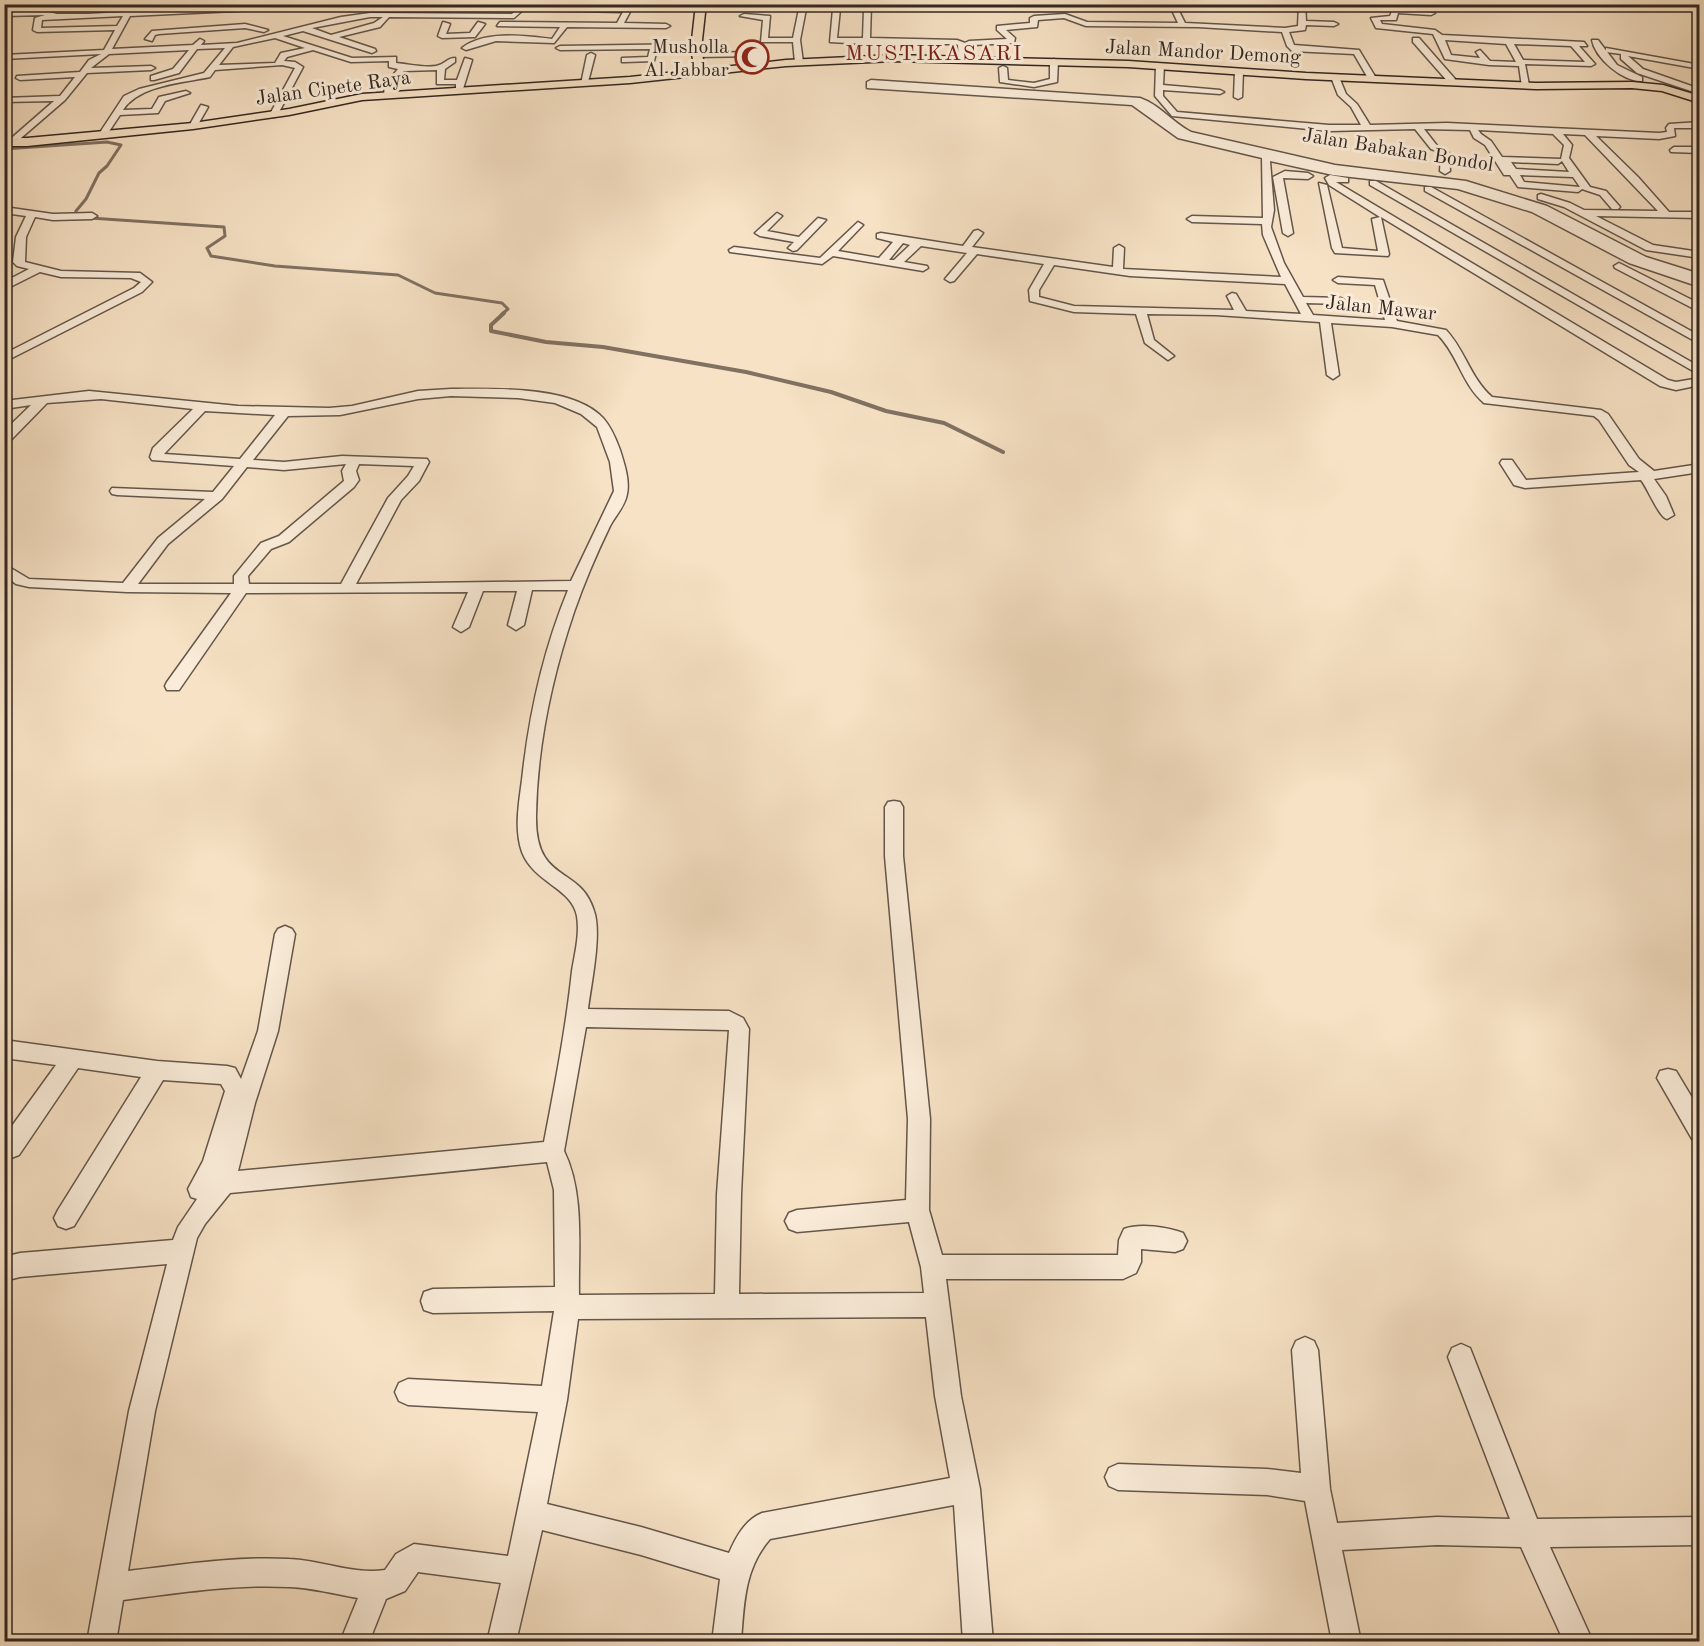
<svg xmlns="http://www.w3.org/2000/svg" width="1704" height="1646" font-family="'Old Standard TT',serif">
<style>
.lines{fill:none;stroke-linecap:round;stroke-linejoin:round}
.stream-far1{stroke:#807162;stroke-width:3}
.stream{stroke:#807162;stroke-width:4}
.minor-casing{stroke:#64564a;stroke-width:3}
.major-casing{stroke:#332721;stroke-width:3}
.minor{fill:#faecd9;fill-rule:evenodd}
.major{fill:#f7e2c5;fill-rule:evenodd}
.labels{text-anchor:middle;stroke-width:6;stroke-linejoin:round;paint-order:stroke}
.far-poi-label{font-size:20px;fill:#332721;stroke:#faecd9;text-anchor:end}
.far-street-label{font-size:20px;fill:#332721;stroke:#faecd9}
.far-quarter-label{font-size:22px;letter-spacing:1.5px;fill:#7a1f14;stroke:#faecd9}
</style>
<rect width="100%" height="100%" fill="#f7e2c5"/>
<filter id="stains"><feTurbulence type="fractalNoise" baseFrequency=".00333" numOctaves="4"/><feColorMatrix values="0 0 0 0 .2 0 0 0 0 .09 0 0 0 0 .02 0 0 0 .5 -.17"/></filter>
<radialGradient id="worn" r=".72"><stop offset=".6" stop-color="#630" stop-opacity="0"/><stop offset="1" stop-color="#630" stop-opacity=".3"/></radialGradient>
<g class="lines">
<path class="stream-far1" d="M4 149 107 142 121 145 107 166 99 173 86 199 76 211 75 217 224 227 225 236 207 248 211 256 275 266 398 275 435 293 502 303 508 309 502 314"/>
<path class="stream" d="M504 313 491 325V331L546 342 603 347 746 372 831 392 886 411 944 423 1003 452"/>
<defs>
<g id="minor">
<path d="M286 4 279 9 130 16 112 49 193 45 200 39 204 41 201 45 237 43 341 17 370 13 512 14 516 10 512 9V7L521 4 628 8 631 10 624 23 666 24 670 26 666 28 567 27 554 43 496 41 466 50 462 48C485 30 525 36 552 39L560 27 497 26 500 22 617 23 623 12 523 10 514 18 389 17 380 27 339 37 375 49 376 51 372 53 303 31 283 36 352 58 396 57V63C409 64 422 68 436 66 444 65 447 58 455 58V62L445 69 444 80H457L465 58 472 60 462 92H456V84H437V70L404 71 393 85 392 95 388 97 384 95 385 85 398 69 389 67V61L351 62 313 50 287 57 284 61 295 62 303 67 278 114 274 117 270 114 295 68 282 65 215 70 210 77C182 83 139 85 123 110L152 109 159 97 186 91 190 93 165 101 158 113 120 115 106 136 103 137 99 134 124 96 139 89 204 73 225 48 197 49 179 73 154 80H151V76L173 69 189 50 109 54 91 68 151 66 155 68 151 70 87 73 65 100 14 144 7 142 54 101 4 102V98L60 96 75 77 20 80 16 78 17 76 80 72 89 60 101 54 4 59V55L104 50 115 30 37 32 33 30 35 18 45 15 4 16V12L41 10 57 14H88L126 12 134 6 137 8 134 12ZM123 16 117 26 41 28 42 20ZM370 17H383L374 23 331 35 312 28ZM275 38 305 48 281 53 275 63 219 65 233 47Z"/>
<path d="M871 4 870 38 957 40 965 43 969 41 1007 39 997 30V26L1030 23V18L1034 16 1065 14 1087 22 1178 23 1171 8 1176 4H1185L1178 9 1185 23 1285 28 1298 26 1299 4H1305L1306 21 1334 22 1338 24 1334 26 1306 25 1305 30 1289 32 1294 45 1359 50 1376 78 1369 80 1354 54 1292 51 1287 46 1282 32 1198 27 1086 26 1064 18 1038 20 1037 27 1006 30 1015 38 1014 43 973 45 974 58 963 60 959 58 958 45 956 44H866L830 42 833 9H806L800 40 803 62 799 64 795 62 793 42H761L763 20 740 16 744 14 770 16 768 38H793L799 9H701L698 7 701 5ZM840 9H864L863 38H837Z"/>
<path d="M1108 4H1116L1108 10 1082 7Z"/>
<path d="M1391 4H1398L1399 9 1435 13 1431 15 1398 13 1396 20H1380L1382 24 1435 30 1442 35 1584 42 1587 46H1579L1595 64 1591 66 1525 64 1529 85 1522 87 1519 66 1489 65 1445 59 1433 34 1376 28 1371 18 1390 16 1393 9ZM1445 40 1506 44 1516 62 1490 61 1480 50 1476 52 1480 58 1451 55ZM1514 44 1571 46 1585 62 1523 60Z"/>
<path d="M443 22 450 24 446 34 470 33 478 22 485 24 475 37 442 38 438 36Z"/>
<path d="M245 24 268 30 264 32 245 28 159 34 155 35 152 41 145 39 152 31Z"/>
<path d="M1413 38H1419L1455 79V83H1449L1413 42Z"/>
<path d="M1592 40H1598L1617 65 1642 77V81C1623 82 1595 58 1592 40Z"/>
<path d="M697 44 701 46 700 48 657 49 654 61 625 62H622V58L648 57 650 49 560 50 556 48 560 46Z"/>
<path d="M1606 48 1700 65V69L1628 56 1643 69 1700 89V94L1637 73 1621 59V54L1606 52Z"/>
<path d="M755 52H758V56L697 57 693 55 697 53Z"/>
<path d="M591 53 595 55 588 82 581 84 587 55Z"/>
<path d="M1054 59 1058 61 1057 82 1034 87 1000 82 999 68 1003 66 1007 68 1008 80 1034 83 1050 79V61Z"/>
<path d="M1160 64 1164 66 1163 85 1220 90 1224 92 1220 94 1163 90V96L1177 112 1329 125H1361L1351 107 1338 95 1331 77 1335 75 1339 77 1346 94 1357 104 1370 125 1447 123 1659 133 1667 132 1666 128 1669 124 1700 122V128H1674L1675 136 1659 139 1596 136 1638 177 1669 212H1700V218L1596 216 1653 245 1700 252V258L1646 250 1564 207 1538 199V195L1541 194 1570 203 1584 210 1658 211 1585 135 1563 134 1572 145 1569 158 1590 187 1606 191 1620 207 1618 209H1612L1600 195 1582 189 1578 192 1518 187 1510 175H1504L1485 145 1474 138 1470 130 1424 129 1438 147 1434 150 1431 149 1415 129 1329 131 1172 116 1155 96 1156 66ZM1478 130 1553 134 1564 145 1561 159 1502 157 1491 141 1481 134ZM1562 161 1569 172 1516 169 1511 162 1558 164ZM1520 175 1573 177 1580 187 1524 182Z"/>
<path d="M1239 69 1243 71 1242 97 1238 99 1234 97 1235 71Z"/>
<path d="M871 80 1140 98C1160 105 1172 122 1191 132L1335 165 1466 181 1547 206 1646 257 1700 274V287L1629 263 1532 212 1458 189 1333 175 1270 161 1274 210 1271 227 1284 263 1303 297 1341 298 1346 301 1341 304 1306 303 1313 315 1385 320 1375 285 1338 283 1333 280 1338 277 1383 280 1397 321 1446 330C1465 350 1471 379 1492 397L1601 410 1608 414 1639 459 1654 471 1700 464V472L1654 479 1666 496 1674 515 1667 519C1659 517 1648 489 1641 480L1525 488 1514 485 1500 463 1502 460H1512L1526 480 1639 472 1629 465 1599 420 1594 416 1484 403C1462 384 1458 355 1438 335L1392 327 1331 323 1339 375 1333 379 1327 375 1320 322 1216 315 1147 314 1154 340 1174 356 1168 360 1145 343 1136 314 1074 312 1030 301 1029 290 1044 264 977 254 954 281 950 282 945 279 967 253 921 246 904 262 927 266 928 268 923 271 833 256 822 264 730 252 729 250 734 247 820 258 858 222 863 225 838 251 879 258 893 242 877 238V234L881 233 963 246 974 231 978 230 983 233 972 247 1113 267 1114 248 1119 245 1124 248 1123 269 1281 277 1263 235 1262 224 1192 222 1187 219 1192 216 1263 218 1262 158 1178 138 1132 105 867 88V82ZM903 243 910 245 894 260H889ZM1054 265 1130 276 1285 284 1301 314 1246 311 1236 294 1232 293 1227 296 1234 310 1074 306 1039 297V290Z"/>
<path d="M201 105 208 107 196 128H190L189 126Z"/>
<path d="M1674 147H1700V153L1671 152 1670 150Z"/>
<path d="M1445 150 1449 153 1450 171 1445 174 1440 171 1441 153Z"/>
<path d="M1285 171 1308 173 1313 176 1308 179 1283 178 1293 233 1288 236 1283 233 1273 177Z"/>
<path d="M1330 175 1348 178V182H1336L1668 380 1676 382 1700 378V385L1676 390 1660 386 1381 217 1389 254 1388 256 1335 253 1332 248 1319 183 1327 185 1342 248 1378 251 1372 219 1380 217 1329 185 1325 178Z"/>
<path d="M1370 181H1376L1700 367V375L1370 185Z"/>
<path d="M1425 187H1431L1700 336V344L1425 191Z"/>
<path d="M4 207 53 214 92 213 97 216 92 219 53 220 35 217 26 237 25 262 61 271 140 273 152 282 142 292 4 362V354L134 288 141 282 131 278 61 277 40 272 4 290V282L29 269 17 266 13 262 16 237 26 216 4 213Z"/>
<path d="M777 213 782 216 767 231 799 237 818 218 826 220 797 250 793 251 788 248 794 242 760 236 755 233Z"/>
<path d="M1619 263 1700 304V312L1615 268 1614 266Z"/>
<path d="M451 389C493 389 572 385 603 418 611 427 616 439 620 450 624 463 630 480 627 494 625 506 616 515 610 526 596 555 584 583 574 612 552 677 537 747 536 816 535 885 580 864 594 911 602 934 591 984 588 1009L729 1011 743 1018 749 1029 741 1194 739 1294 924 1293 921 1267 909 1222 797 1232 789 1229 785 1221 789 1213 797 1210 906 1200 908 1119 885 856V807L888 802 894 801 900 802 903 807V856L930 1119 929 1210 942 1255H1118L1119 1240 1124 1229C1140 1223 1167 1227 1183 1233L1187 1241 1183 1249 1175 1252 1141 1249V1262L1136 1273 1123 1279H946L961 1396 980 1489 993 1642H963L954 1505 770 1539C744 1569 744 1604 741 1642H712L720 1579 641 1555 542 1530 516 1642H487L501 1583 418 1572 405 1591 386 1599 369 1642H340L358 1598C335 1594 313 1588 289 1587 234 1584 178 1593 123 1600L116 1642H87L129 1411 167 1264 20 1277 4 1281V1257L20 1253 173 1240 178 1227 197 1199 191 1197 188 1189 203 1161 225 1091 221 1084 163 1080 74 1226 66 1229 58 1226 54 1218 58 1210 141 1077 78 1068 19 1155 11 1158 4 1157V1137L56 1065 4 1058V1040L157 1061 227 1066 235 1068 241 1079 258 1031 275 934 278 929 285 926 292 929 295 934 278 1031 255 1103 238 1171 544 1142C555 1085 566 1028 572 971 575 953 580 934 577 916 572 888 534 883 522 852 514 829 519 803 522 780 529 714 543 651 568 590H532L524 625 516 630 508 625 517 591H483L469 627 461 632 453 627 468 592 246 593 179 690H167L165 686 167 682 231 593 127 592 29 587 16 584 4 575V564L29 579 123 583 158 538 205 499 117 495 112 494 110 491 112 488 213 492 234 466 152 460 150 457 153 448 193 409 101 399 47 403 9 442 4 443V431L31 405 4 409V401L89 391 238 406 329 408 352 406 418 391ZM451 396 518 398 555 403 581 414 597 427 610 462 614 491 571 581 356 584 401 500 419 481 429 462 427 459 342 456 284 462 253 460 288 416 340 415 418 399ZM205 411 275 415 240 459 164 454ZM346 464 342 471 344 481 279 536 261 543 234 576V584H138L168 544 222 499 247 467 284 470ZM359 464 414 466 408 476 388 498 341 584H249L248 576 271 549 289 542 354 487 359 480 356 471ZM586 1027 729 1030 717 1194 715 1294 579 1295C578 1248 585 1194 564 1151ZM547 1162 554 1190 555 1287 433 1289 424 1292 421 1301 424 1310 433 1313 554 1311 542 1386 408 1379 399 1383 395 1392 399 1401 408 1405 538 1412 508 1556 414 1544 396 1554 385 1570C353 1575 321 1560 289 1559 235 1556 181 1565 128 1571L155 1411 197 1238 205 1224 230 1193ZM926 1317 935 1396 950 1478 762 1513C745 1520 736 1537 729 1553L641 1527 547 1504 567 1400 578 1319Z"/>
<path d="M1668 1069 1676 1071 1700 1111V1142L1692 1139 1657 1078 1660 1071Z"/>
<path d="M1305 1337 1314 1341 1318 1350 1330 1489 1337 1523 1437 1517 1510 1519 1448 1357 1452 1348 1461 1344 1470 1348 1537 1519 1700 1517V1545L1550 1547 1593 1642H1564L1521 1547 1437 1545 1342 1550 1361 1642H1332L1305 1501 1267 1495 1118 1490 1109 1486 1105 1477 1109 1468 1118 1464 1267 1469 1301 1473 1292 1350 1296 1341Z"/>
</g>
<path id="major" d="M696 4H706L701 49 705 69 786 60 894 55 1128 61 1306 73 1536 83 1632 82 1663 85 1700 96V103L1662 91 1632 88 1536 89 1306 79 1128 67 894 61 786 66 630 83 362 100 289 115 193 129 27 146H4V138H27L193 123 289 109 362 94 630 77 695 70 691 49Z"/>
</defs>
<use href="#minor" class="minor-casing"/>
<use href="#major" class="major-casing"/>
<use href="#minor" class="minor"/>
<use href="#major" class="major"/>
</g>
<defs>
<symbol id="mosque-ring" viewBox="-11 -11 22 22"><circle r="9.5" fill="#faecd9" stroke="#8f2418" stroke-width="1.5"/><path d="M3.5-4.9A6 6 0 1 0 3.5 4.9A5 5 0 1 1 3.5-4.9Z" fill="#8f2418"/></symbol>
</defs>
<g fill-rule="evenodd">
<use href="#mosque-ring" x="733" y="38" width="38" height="38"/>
</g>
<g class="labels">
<g class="far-poi-label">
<text x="729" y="53">Musholla<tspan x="729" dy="23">Al Jabbar</tspan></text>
</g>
<g class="far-street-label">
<text transform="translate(1203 51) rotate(3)" y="7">Jalan Mandor Demong</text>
<text transform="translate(333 87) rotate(-8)" y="7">Jalan Cipete Raya</text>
<text transform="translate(1398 149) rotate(9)" y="7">Jalan Babakan Bondol</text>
<text transform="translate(1381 307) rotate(6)" y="7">Jalan Mawar</text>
</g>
<g class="far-quarter-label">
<text x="934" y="60">MUSTIKASARI</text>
</g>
</g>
<rect width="1704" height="1646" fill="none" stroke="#f7e2c5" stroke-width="24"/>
<rect x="6" y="6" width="1692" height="1634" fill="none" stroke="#332721" stroke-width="3"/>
<rect x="12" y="12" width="1680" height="1622" fill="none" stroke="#332721" stroke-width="1.5"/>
<rect width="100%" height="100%" filter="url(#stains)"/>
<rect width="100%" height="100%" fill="url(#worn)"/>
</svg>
